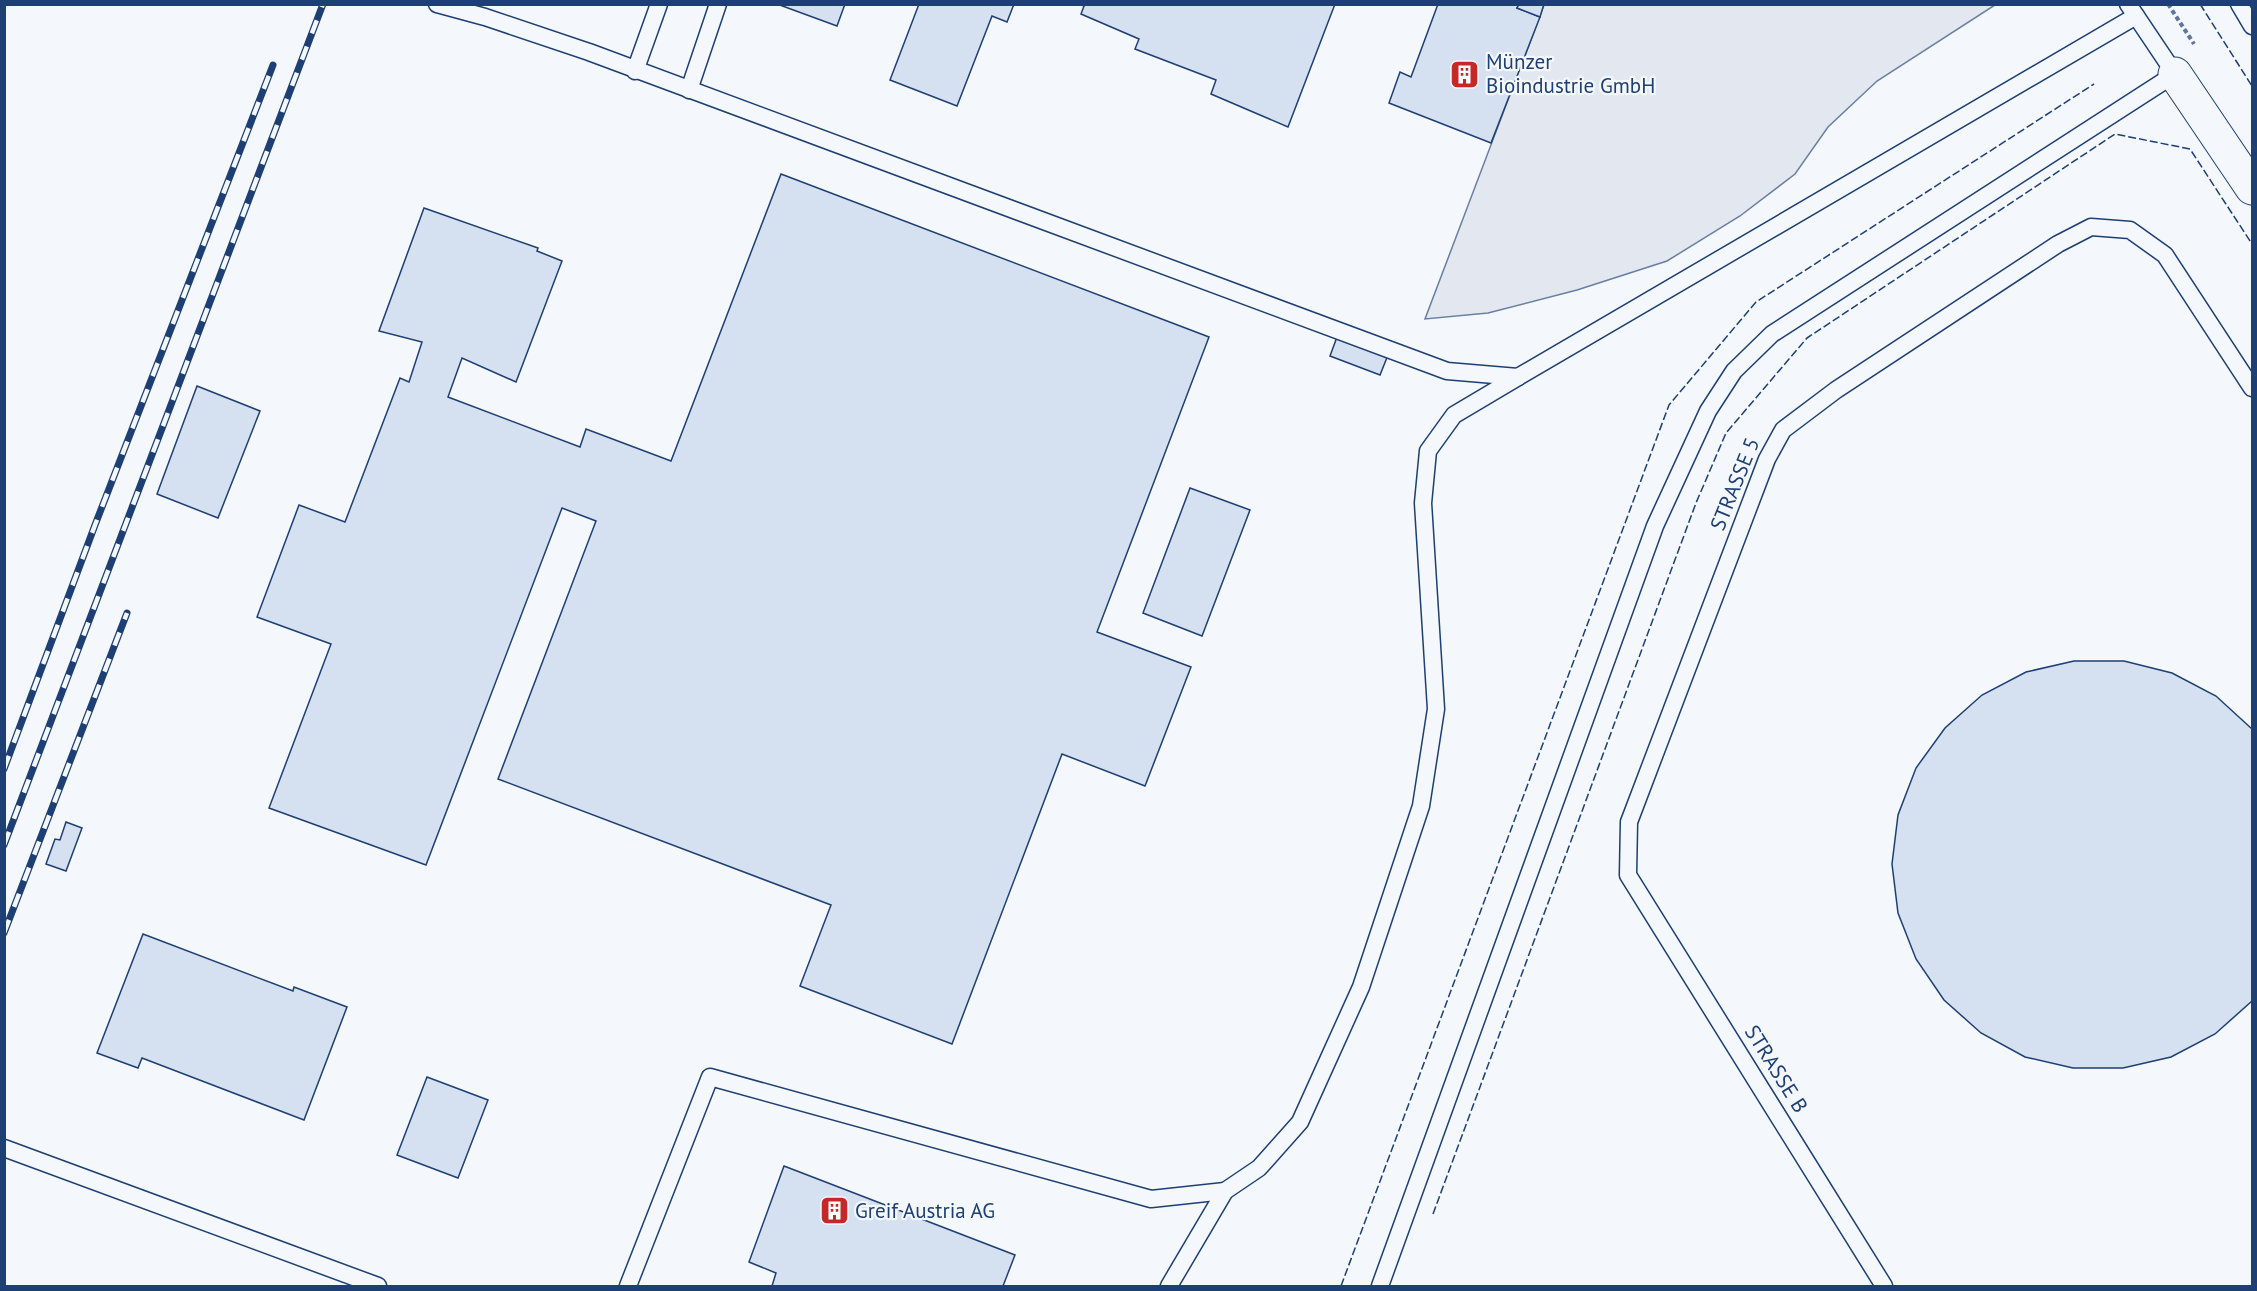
<svg xmlns="http://www.w3.org/2000/svg" width="2257" height="1291" font-family="'PT Sans',sans-serif">
<style>
.parking{fill:#e3e8f0;stroke:#687fa3;stroke-width:1.5}
.building{fill:#d5e0f0;stroke:#1d3f73;stroke-width:1.5}
.lines{fill:none;stroke-linecap:round;stroke-linejoin:round}
.service-casing{stroke:#1d3f73;stroke-width:19}
.minor-casing{stroke:#1d3f73;stroke-width:35}
.path{stroke:#5e769c;stroke-width:4;stroke-dasharray:4.5 3;stroke-linecap:butt}
.service{stroke:#f4f7fb;stroke-width:16}
.minor{stroke:#f4f7fb;stroke-width:33}
.rail-casing{stroke:#1d3f73;stroke-width:7}
.rail{stroke:#f4f7fb;stroke-width:4.5;stroke-dasharray:14;stroke-linecap:butt}
.fence{stroke:#1d3f73;stroke-width:1.5;stroke-dasharray:8 3;stroke-linecap:butt}
.labels{text-anchor:middle;stroke-width:4.5;stroke-linejoin:round;paint-order:stroke}
.poi-label{font-size:21px;fill:#1d3f73;stroke:#f4f7fb;text-anchor:start}
.street-label{font-size:21px;fill:#1d3f73;stroke:#f4f7fb}
</style>
<rect width="100%" height="100%" fill="#f4f7fb"/>
<path class="parking" d="M1544 5H1995L1877 81 1828 127 1795 174 1740 216 1667 261 1577 290 1488 313 1425 319Z"/>
<g class="building">
<path d="M777 4H845L837 26Z"/>
<path d="M919 4H1014L1007 22 992 16 957 106 890 80Z"/>
<path d="M1080 4H1335L1288 127 1211 94 1216 80 1135 49 1139 39 1081 14 1084 6Z"/>
<path d="M1438 4H1519L1517 8 1540 17 1491 143 1389 103 1400 72 1411 77Z"/>
<path d="M1519 4H1544L1540 17 1517 8Z"/>
<path d="M781 174 1209 337 1097 632 1191 667 1145 786 1062 754 952 1044 800 986 831 905 498 779 596 521 562 508 426 865 269 808 331 644 257 617 299 505 345 522 400 378 409 382 422 342 379 331 424 208 538 248 537 251 562 261 516 382 462 358 448 397 580 447 586 429 671 461Z"/>
<path d="M1337 337 1388 355 1380 375 1330 356Z"/>
<path d="M197 386 260 411 218 518 157 494Z"/>
<path d="M1190 488 1250 510 1202 636 1143 613Z"/>
<path d="M2074 661H2124L2172 673 2216 696 2252 729V1001L2215 1034 2171 1057 2123 1068H2073L2025 1057 1981 1033 1944 1000 1916 959 1898 913 1892 864 1898 815 1916 768 1945 728 1982 695 2026 672Z"/>
<path d="M66 822 82 828 66 871 46 864 55 839 60 840Z"/>
<path d="M143 934 293 991 294 987 347 1007 304 1120 142 1058 138 1068 97 1053Z"/>
<path d="M427 1077 488 1100 458 1178 397 1155Z"/>
<path d="M784 1166 1015 1255 1003 1286H772L776 1273 749 1262Z"/>
</g>
<g class="lines">
<defs>
<g id="service">
<path d="M437 4 485 17 589 52 1447 371 1518 377 2136 16"/>
<path d="M2239 4 2252 26"/>
<path d="M635 71 659 4"/>
<path d="M689 90 718 4"/>
<path d="M4 1148 378 1286"/>
<path d="M628 1286 710 1077 1151 1199 1225 1191"/>
<path d="M1169 1286 1225 1191 1259 1168 1300 1122 1361 987 1421 806 1436 709 1423 503 1428 451 1454 415 1518 377"/>
<path d="M1380 1286 1655 526 1708 411 1734 371 1772 334 2175 74 2128 4"/>
<path d="M1884 1286 1628 875 1629 822 1767 459 1783 430 1836 390 2058 244 2091 227 2130 230 2165 255 2252 388"/>
</g>
<path id="minor" d="M2175 74 2252 188"/>
</defs>
<use href="#service" class="service-casing"/>
<use href="#minor" class="minor-casing"/>
<path class="path" d="M2168 4 2194 44"/>
<use href="#service" class="service"/>
<use href="#minor" class="minor"/>
<defs>
<g id="rail">
<path d="M4 769 95 525 273 65"/>
<path d="M4 845 323 4"/>
<path d="M4 933 127 613"/>
</g>
</defs>
<use href="#rail" class="rail-casing"/>
<use href="#rail" class="rail"/>
<g class="fence">
<path d="M2200 4 2252 86"/>
<path d="M1433 1214 1696 503 1726 433 1807 338 2115 134 2190 149 2252 244"/>
<path d="M1341 1286 1669 405 1756 302 2094 84"/>
</g>
</g>
<defs>
<symbol id="building-square" viewBox="-11 -11 22 22"><rect x="-9" y="-9" width="18" height="18" rx="4" fill="#c62828" stroke="#f4f7fb"/><path d="M-4-6H4V6H1V3H-1V6H-4ZM-2.5-4.3h1.7v1.8h-1.7ZM.8-4.3h1.7v1.8H.8ZM-2.5-1h1.7V.8h-1.7ZM.8-1h1.7V.8H.8Z" fill="#fff"/></symbol>
</defs>
<g fill-rule="evenodd">
<use href="#building-square" x="1448" y="58" width="33" height="33"/>
<use href="#building-square" x="818" y="1194" width="33" height="33"/>
</g>
<g class="labels">
<g class="poi-label">
<text x="1486" y="69">Münzer<tspan x="1486" dy="24">Bioindustrie GmbH</tspan></text>
<text x="855" y="1218">Greif Austria AG</text>
</g>
<g class="street-label">
<text transform="translate(1735 484) rotate(-68)" y="7">STRASSE 5</text>
<text transform="translate(1776 1069) rotate(58)" y="7">STRASSE B</text>
</g>
</g>
<rect width="2257" height="1291" fill="none" stroke="#1d3f73" stroke-width="12"/>
</svg>
